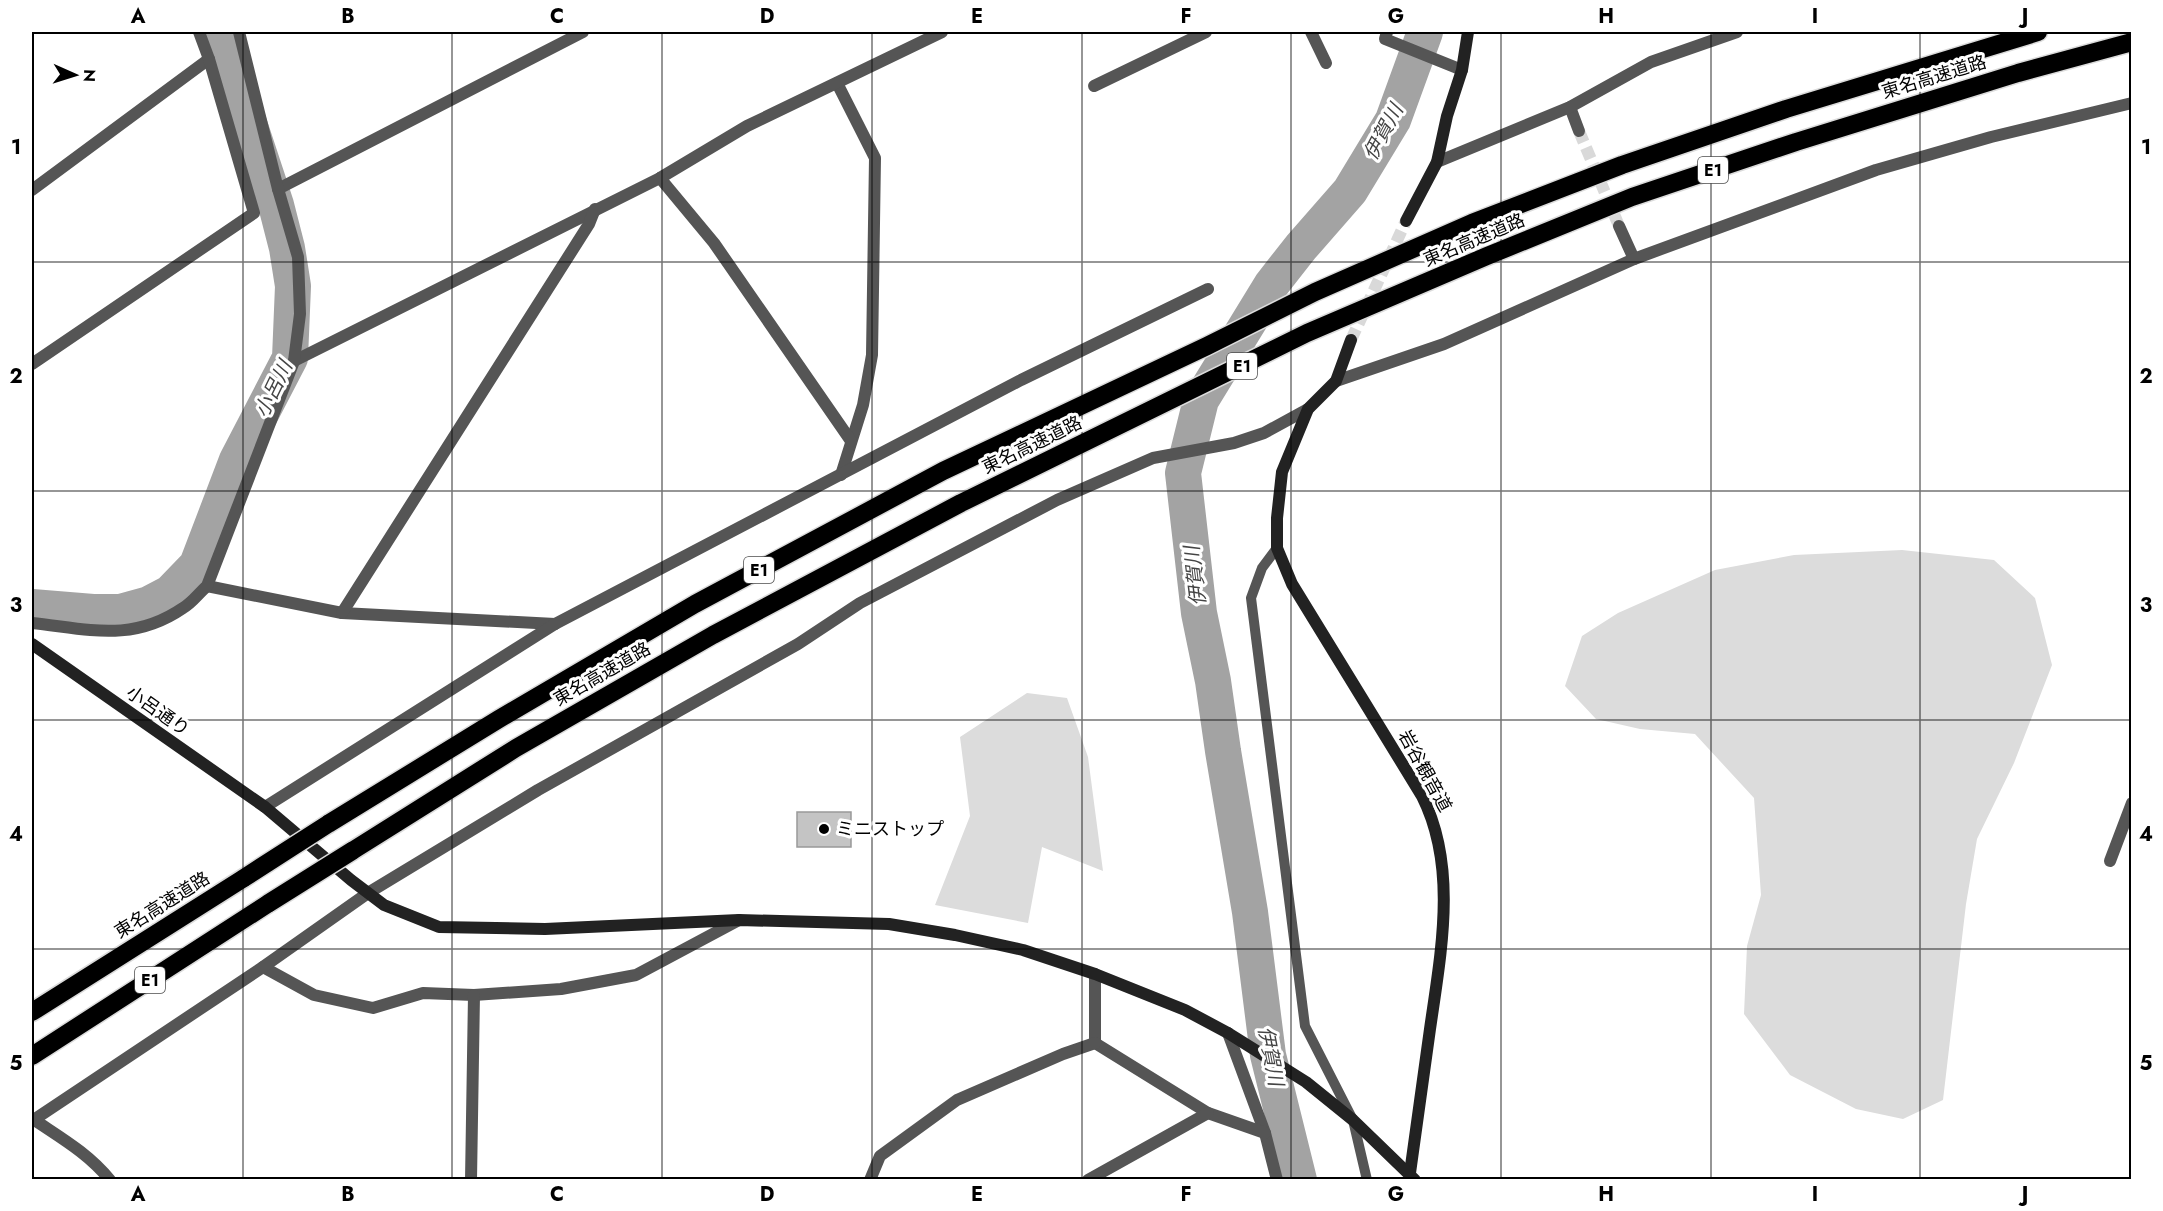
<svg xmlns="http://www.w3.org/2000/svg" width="2163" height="1211" font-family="Jost,'Noto Sans JP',sans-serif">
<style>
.green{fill:#dcdcdc}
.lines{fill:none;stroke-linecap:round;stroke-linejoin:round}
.river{stroke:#a3a3a3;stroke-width:36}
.building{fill:#c4c4c4;stroke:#999;stroke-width:1.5}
.street-tunnel{stroke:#d9d9d9;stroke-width:12;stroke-dasharray:12 6;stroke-linecap:butt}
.highway-casing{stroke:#dbdbdb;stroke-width:21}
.lane{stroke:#555;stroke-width:10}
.street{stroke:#555;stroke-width:12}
.secondary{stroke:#222;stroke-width:12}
.highway{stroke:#000;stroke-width:18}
.highway-bridge-casing{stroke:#dbdbdb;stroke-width:21;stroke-linecap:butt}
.highway-bridge{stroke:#000;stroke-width:18}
.grid{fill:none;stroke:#000;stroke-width:1.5;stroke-opacity:0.55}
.poi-dot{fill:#000;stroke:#fff;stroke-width:2}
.labels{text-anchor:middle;stroke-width:6;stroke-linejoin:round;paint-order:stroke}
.shield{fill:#fff;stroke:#4c4c4c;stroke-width:1.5}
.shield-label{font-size:16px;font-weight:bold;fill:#000}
.street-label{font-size:18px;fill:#000;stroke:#fff}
.poi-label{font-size:18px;fill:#000;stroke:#fff;text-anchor:start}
.water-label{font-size:20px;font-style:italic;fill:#444;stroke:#fff}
.neatline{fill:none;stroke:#000;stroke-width:2}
.grid-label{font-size:20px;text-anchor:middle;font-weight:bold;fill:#000}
</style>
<rect width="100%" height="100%" fill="#fff"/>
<g class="green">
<path d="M1902 550 1994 560 2035 598 2052 665 2014 763 1977 839 1966 904 1943 1100 1903 1119 1856 1109 1790 1075 1744 1014 1747 946 1761 895 1754 798 1695 734 1640 729 1596 719 1565 686 1582 636 1618 613 1715 570 1794 555Z"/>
<path d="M1027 693 1067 698 1088 757 1103 871 1042 847 1028 923 935 905 970 816 960 737Z"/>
</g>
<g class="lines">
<g class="river">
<path d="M32 607 93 612H120L149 604 170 593 197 565 237 460 290 358 293 286 287 248 276 205 219 32"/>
<path d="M1299 1180 1268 1055 1250 912 1223 751 1213 681 1199 613 1183 473 1201 400 1272 284 1301 247 1350 191 1393 120 1425 32"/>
</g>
</g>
<rect class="building" x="797" y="812" width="54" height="35"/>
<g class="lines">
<g class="street-tunnel">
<path d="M1579 131 1619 226"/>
<path d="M1351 340 1406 221"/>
</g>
<defs>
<g id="highway">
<path d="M328 824 499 719 695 604 943 471 1207 346 1315 292 1472 223 1622 165 1786 109 2038 32"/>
<path d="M352 851 516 748 713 635 961 503 1307 333 1487 256 1632 197 1796 142 2018 73 2132 42"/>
<path d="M32 1012 244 878"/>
<path d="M32 1056 269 903"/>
</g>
</defs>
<use href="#highway" class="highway-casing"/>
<path class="lane" d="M1277 548 1262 568 1251 598 1305 1026 1353 1120 1367 1180"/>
<g class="street">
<path d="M1311 32 1326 63"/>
<path d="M1387 32 1385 39 1462 70"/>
<path d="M837 83 875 158 872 355 863 405 841 475"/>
<path d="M1094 86 1206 32"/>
<path d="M1570 107 1579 131"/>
<path d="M1437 162 1570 107 1651 62 1737 32"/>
<path d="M660 178 714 243 851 441"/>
<path d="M278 189 583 32"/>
<path d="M32 190 209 59"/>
<path d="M1619 226 1634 259"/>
<path d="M294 361 660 178 747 126 942 32"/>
<path d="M32 364 254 213 209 59 199 32"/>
<path d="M1336 381 1444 344 1634 259 1876 170 1991 137 2132 103"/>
<path d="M207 586 342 613 555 624"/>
<path d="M342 613 589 224 595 209"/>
<path d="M32 623C88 629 132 643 183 608 192 603 199 593 207 586L294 361 300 314 298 257 278 189 239 32"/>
<path d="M265 807 555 624 1021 380 1208 289"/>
<path d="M2110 861 2132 803"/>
<path d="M263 967 314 995 373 1008 423 993 474 995 561 989 636 975 739 920"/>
<path d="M1095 974V1043"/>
<path d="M1228 1033 1265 1133 1277 1180"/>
<path d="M1095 1043 1208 1113 1265 1133"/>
<path d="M33 1119C61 1138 88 1153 110 1180"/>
<path d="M32 1121 263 967 368 893 538 790 798 644 860 603 1057 500 1153 458 1234 443 1264 433 1308 409"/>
<path d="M471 1180 474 995"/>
<path d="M870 1180 880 1156 957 1100 1063 1054 1095 1043"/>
<path d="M1088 1180 1208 1113"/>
</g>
<g class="secondary">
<path d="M1406 221 1437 162 1447 116 1462 70 1468 32"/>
<path d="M1351 340 1336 381 1308 409 1282 472 1277 518V548L1292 584 1422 796C1458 867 1441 952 1430 1029 1423 1077 1417 1125 1410 1173"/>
<path d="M32 644 265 807 351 880 384 905 439 927 545 929 739 920 889 924 955 935 1023 950 1095 974 1185 1010 1228 1033 1306 1082 1353 1120 1415 1180"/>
</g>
<use href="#highway" class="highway"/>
<defs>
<g id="highway-bridge">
<path d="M244 878 328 824"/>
<path d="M269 903 352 851"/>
</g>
</defs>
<use href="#highway-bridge" class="highway-bridge-casing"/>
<use href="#highway-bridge" class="highway-bridge"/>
</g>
<path class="grid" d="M243 32V1180M452 32V1180M662 32V1180M872 32V1180M1082 32V1180M1291 32V1180M1501 32V1180M1711 32V1180M1920 32V1180M32 262H2132M32 491H2132M32 720H2132M32 949H2132"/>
<circle class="poi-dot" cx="824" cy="829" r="6"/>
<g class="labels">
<g class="shield">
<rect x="1698" y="157" width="30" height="26" rx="4.5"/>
<rect x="1227" y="353" width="30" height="26" rx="4.5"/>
<rect x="744" y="557" width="30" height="26" rx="4.5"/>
<rect x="135" y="967" width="30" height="26" rx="4.5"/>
</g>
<g class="shield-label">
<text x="1713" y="176">E1</text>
<text x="1242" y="372">E1</text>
<text x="759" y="576">E1</text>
<text x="150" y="986">E1</text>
</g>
<g class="street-label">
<text transform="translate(1934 77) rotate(-17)" y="6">東名高速道路</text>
<text transform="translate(1474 240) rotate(-23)" y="6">東名高速道路</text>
<text transform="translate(1032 445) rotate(-26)" y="6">東名高速道路</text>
<text transform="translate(602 674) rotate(-30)" y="6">東名高速道路</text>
<text transform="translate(158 711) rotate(35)" y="6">小呂通り</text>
<text transform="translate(1425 771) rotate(61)" y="6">岩谷観音道</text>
<text transform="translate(162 905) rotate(-32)" y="6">東名高速道路</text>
</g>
<g class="poi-label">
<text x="836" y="835">ミニストップ</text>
</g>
<g class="water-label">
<text transform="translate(1383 132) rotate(-62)" y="7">伊賀川</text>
<text transform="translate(273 389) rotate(-64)" y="7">小呂川</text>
<text transform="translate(1195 576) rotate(-97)" y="7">伊賀川</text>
<text transform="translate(1271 1056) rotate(79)" y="7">伊賀川</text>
</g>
</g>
<rect width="2163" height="1211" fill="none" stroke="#ffffff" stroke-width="66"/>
<g transform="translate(75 75) rotate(93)" stroke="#ffffff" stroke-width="4.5" paint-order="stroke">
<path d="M0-4.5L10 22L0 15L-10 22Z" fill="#000000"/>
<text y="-9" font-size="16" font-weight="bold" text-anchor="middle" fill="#000000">N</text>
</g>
<rect x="33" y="33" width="2097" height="1145" class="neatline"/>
<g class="grid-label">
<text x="138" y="23">A</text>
<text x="348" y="23">B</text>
<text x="557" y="23">C</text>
<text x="767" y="23">D</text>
<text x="977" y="23">E</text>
<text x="1186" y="23">F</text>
<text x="1396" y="23">G</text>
<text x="1606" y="23">H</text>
<text x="1815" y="23">I</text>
<text x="2025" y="23">J</text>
<text x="16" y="154">1</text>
<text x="2146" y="154">1</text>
<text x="16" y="383">2</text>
<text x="2146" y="383">2</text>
<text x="16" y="612">3</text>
<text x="2146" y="612">3</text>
<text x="16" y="841">4</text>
<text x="2146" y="841">4</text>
<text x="16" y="1070">5</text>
<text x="2146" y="1070">5</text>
<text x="138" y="1201">A</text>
<text x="348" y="1201">B</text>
<text x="557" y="1201">C</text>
<text x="767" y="1201">D</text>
<text x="977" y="1201">E</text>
<text x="1186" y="1201">F</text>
<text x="1396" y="1201">G</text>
<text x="1606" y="1201">H</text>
<text x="1815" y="1201">I</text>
<text x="2025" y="1201">J</text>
</g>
</svg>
